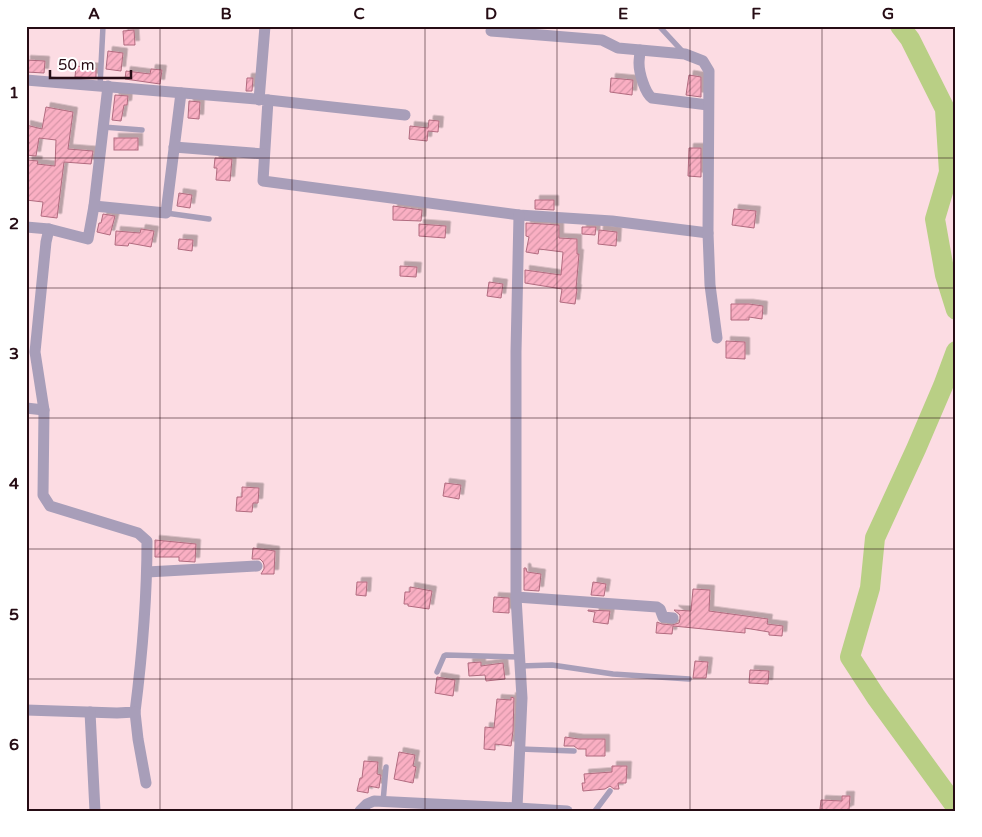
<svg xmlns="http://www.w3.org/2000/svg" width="982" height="837" font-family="'Varela Round',sans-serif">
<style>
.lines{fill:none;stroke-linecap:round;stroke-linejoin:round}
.river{stroke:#b9cf85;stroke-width:20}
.building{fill:url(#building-hatch);stroke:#b16b7f;filter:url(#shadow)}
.lane{stroke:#a89eb9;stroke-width:5.5}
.street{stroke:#a89eb9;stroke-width:11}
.grid{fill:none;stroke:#260c14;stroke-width:1;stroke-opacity:0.55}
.neatline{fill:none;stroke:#260c14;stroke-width:2}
.grid-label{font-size:16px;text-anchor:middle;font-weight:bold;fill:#260c14}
</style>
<defs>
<pattern id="building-hatch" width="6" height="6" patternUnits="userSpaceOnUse" patternTransform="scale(1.25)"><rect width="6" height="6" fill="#faafc3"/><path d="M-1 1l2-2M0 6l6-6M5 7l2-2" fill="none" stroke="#d695a7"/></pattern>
<filter id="shadow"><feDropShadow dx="4.5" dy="-4.5" stdDeviation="0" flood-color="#0004"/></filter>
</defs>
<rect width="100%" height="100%" fill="#fcdce3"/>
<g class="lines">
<g class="river">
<path d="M900 26 910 39 945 109 949 172 935 219 945 275 956 310"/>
<path d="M956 351 943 386 916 449 875 538 870 588 850 657 876 697 956 807"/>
</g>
</g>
<g class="building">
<path d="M134 30 135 45H124L123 31Z"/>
<path d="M108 51 123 53 121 71 106 69Z"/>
<path d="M26 60 45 61 44 73 26 72Z"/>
<path d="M76 66 96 68V78L75 77Z"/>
<path d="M151 69 162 70 160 84 125 79 126 71 150 74Z"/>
<path d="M689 75 701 77V97L686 95Z"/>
<path d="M247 78H253L252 91H246Z"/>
<path d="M611 78 633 80 632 95 610 92Z"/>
<path d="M115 95 128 96 127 105H124L121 121 112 120Z"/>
<path d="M189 101 200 102 199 119 188 118Z"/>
<path d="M46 107 73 112 68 149 93 151 91 164 64 162 57 218 41 216 43 202 26 200V172L28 160 38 161 37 164 55 166 56 140 39 138 36 156 26 155 29 142 26 141V125L42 129Z"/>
<path d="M429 120 439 121 438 132 428 131 427 141 409 139 410 126 428 128Z"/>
<rect x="114" y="138" width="24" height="12"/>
<path d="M689 148H701V177L688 176Z"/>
<path d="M215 158 232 159 230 181 216 180 217 168H214Z"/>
<path d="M179 193 192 195 190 208 177 206Z"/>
<path d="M535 200H554V210L535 209Z"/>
<path d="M393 206 422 210 421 221 393 220Z"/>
<path d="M734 209 756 211 754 228 732 225Z"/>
<path d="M103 214 115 216 110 235 97 232 99 223H101Z"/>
<path d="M526 223 559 225V238L577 239V254H579L576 289H577L575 304 560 302 562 289 525 283V270L561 275 563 252 539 249 538 254 526 252 529 237 526 236Z"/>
<path d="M419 224 446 226 445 238 419 236Z"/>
<path d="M582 227H596L595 235 582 234Z"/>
<path d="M141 229 154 231 151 247 129 243 128 246 115 245 116 231 140 233Z"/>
<path d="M599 230 617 232 616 246 598 244Z"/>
<path d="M179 239 193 240 192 251 178 249Z"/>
<path d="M400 266 417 267 416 277 400 276Z"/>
<path d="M489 282 503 284 501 298 487 296Z"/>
<path d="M731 304H749L763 306 762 319 749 317V320H731Z"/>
<path d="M726 341 745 342V359L726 358Z"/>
<path d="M445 483 461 485 459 499 443 496Z"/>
<path d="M242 487 259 488 258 503H253L252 512 236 511 237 497H242Z"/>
<path d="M155 540 196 544 195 562 179 561V557H155Z"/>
<path d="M253 548 275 551 274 574H261L264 569V565L263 562 260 559H252Z"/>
<path d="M524 568H526L527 572 541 574 539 591 524 590Z"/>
<path d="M357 582H367L366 596 356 595Z"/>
<path d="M593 582 606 584 604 596 591 595Z"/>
<path d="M410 587 432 591 429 609 408 606V604H404L405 592H410Z"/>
<path d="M693 589 710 590 709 611 768 619 767 624 783 626 782 636 769 635V632L745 628V633L673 626 672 634 656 633 657 622 662 624 672 625 679 623 680 619V615L674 610 691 611Z"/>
<path d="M494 597 509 598V613L493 612Z"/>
<path d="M588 610 610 611 608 624 593 622 595 612 588 611Z"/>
<path d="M695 661 708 662 706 678H693Z"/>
<path d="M481 662V666L503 663 505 679 486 681 485 675 469 676 468 663Z"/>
<path d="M750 670 769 671 768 684 749 683Z"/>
<path d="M437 677 455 680 453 696 435 693Z"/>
<path d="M511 697 514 698 513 731 511 746 495 744V750L484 749 485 727 494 728 497 699 511 700Z"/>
<path d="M565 737 579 739H605V756H586V749H578L574 746H564Z"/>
<path d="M399 752 415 755 413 766 416 767 413 783 394 779Z"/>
<path d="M364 761 378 762 377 774 381 775 379 788 369 786 368 793 357 791 360 778H362Z"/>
<path d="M612 766H627L626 783H618L619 789H614L610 786 605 789 583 791 582 783H585L584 774 612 772Z"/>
<path d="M842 796H850L849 810 847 809V811H827L828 810 820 809 821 800 842 801Z"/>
</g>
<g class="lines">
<g class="lane">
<path d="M659 26 684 53"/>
<path d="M100 86 103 26"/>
<path d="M103 127 142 130"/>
<path d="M166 213 209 219"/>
<path d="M520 666 552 665 613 674 689 679"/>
<path d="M437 672 444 656 446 655 520 657"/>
<path d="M520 749 574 751"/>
<path d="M383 802 386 767"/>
<path d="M595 811 610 791"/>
</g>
<g class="street">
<path d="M640 50C640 54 639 59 639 63 639 73 645 93 652 98L708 105"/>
<path d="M26 80 268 100 263 181 519 215 612 221 708 233 709 71 703 61 685 54 618 48 602 40 491 31"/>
<path d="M259 100 265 26"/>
<path d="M268 100 405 115"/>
<path d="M174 147 264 154"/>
<path d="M94 206 166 213 181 93"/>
<path d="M26 227 49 229"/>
<path d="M708 233 710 285 717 338"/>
<path d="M26 408 44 410 35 352 46 242 49 229 88 239 94 206 108 86"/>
<path d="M147 572 257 566"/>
<path d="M516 597 657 607 660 609 663 617 673 618"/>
<path d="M26 710 117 713 135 712C142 657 147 597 147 541L138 533 50 506 43 495 44 410"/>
<path d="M90 712 95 811"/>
<path d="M135 712 138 739 146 783"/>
<path d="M517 808 567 811"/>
<path d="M360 811 367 804 374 801 517 808 522 698 516 597V352L519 215"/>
</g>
</g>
<path class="grid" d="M160 26V811M292 26V811M425 26V811M557 26V811M690 26V811M822 26V811M26 158H956M26 288H956M26 418H956M26 549H956M26 679H956"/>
<rect width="982" height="837" fill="none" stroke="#ffffff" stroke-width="55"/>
<path d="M50 70v8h81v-8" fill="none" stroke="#260c14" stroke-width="2.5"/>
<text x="58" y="70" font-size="15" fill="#260c14" stroke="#ffffff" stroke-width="4" paint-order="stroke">50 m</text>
<rect x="28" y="28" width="926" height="782" class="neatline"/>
<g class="grid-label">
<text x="94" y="19">A</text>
<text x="226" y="19">B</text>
<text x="359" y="19">C</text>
<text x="491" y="19">D</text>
<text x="623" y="19">E</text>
<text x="756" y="19">F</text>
<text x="888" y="19">G</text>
<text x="14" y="98">1</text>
<text x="14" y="229">2</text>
<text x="14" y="359">3</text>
<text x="14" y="489">4</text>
<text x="14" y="620">5</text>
<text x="14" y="750">6</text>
</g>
</svg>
